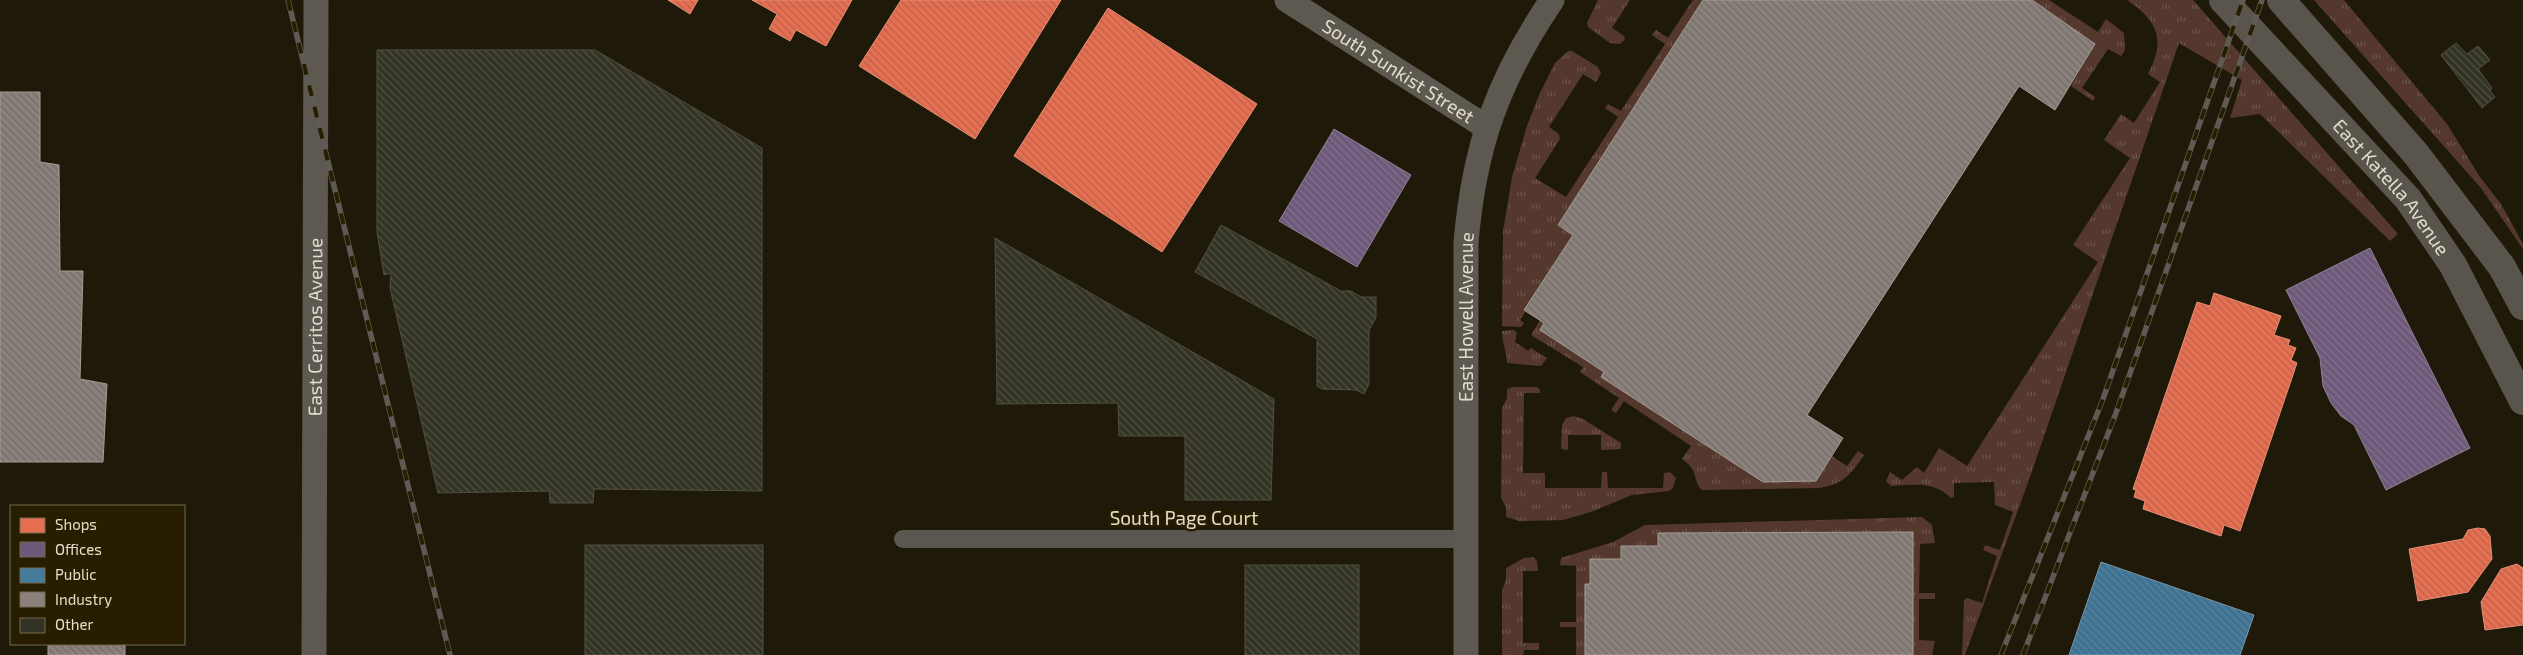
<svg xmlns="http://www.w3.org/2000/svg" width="2523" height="655" font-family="'Exo 2',sans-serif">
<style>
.grass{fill:url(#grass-tufts)}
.shops{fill:url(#shops-back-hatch);stroke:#e69076}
.offices{fill:url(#offices-back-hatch);stroke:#908192}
.public{fill:url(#public-back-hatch);stroke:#7498ab}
.industry{fill:url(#industry-back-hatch);stroke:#a49d94}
.building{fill:url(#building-back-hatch);stroke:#504f42}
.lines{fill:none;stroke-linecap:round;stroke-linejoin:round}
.street{stroke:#5a5650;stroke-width:18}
.secondary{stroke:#5d5850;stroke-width:25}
.primary{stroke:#5a554c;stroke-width:28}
.rail-casing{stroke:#5f5b54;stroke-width:5.5}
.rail{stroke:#271e00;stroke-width:4;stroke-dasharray:11;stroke-linecap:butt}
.labels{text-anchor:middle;stroke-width:5;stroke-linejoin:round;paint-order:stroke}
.street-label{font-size:19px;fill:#e2ddcb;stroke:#271e00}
</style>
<defs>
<pattern id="grass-tufts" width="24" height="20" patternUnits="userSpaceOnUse" patternTransform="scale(1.25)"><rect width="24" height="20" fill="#55382d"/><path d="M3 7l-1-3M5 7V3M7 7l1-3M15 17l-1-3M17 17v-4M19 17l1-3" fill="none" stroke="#6d544a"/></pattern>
<pattern id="shops-back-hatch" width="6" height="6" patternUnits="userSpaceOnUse" patternTransform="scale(1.25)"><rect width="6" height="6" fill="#e76f51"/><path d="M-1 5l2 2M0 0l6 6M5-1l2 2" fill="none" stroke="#b6624b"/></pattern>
<pattern id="offices-back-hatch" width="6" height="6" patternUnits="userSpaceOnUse" patternTransform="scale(1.25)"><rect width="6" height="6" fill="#6d597a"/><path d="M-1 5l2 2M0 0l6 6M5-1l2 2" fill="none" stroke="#82708c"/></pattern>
<pattern id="public-back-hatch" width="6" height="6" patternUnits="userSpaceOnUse" patternTransform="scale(1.25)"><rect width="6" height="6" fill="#457b9d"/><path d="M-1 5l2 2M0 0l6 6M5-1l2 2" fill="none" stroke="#456477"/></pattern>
<pattern id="industry-back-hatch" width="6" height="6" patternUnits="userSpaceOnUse" patternTransform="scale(1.25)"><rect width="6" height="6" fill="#8a817c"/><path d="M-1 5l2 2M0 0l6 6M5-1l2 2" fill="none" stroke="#726b66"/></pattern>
<pattern id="building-back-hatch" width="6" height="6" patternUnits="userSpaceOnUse" patternTransform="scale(1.25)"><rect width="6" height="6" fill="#333325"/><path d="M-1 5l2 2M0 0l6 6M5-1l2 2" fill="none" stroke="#505043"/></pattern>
</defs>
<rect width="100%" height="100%" fill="#1e1909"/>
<g class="grass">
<path d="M1598 0H1630L1612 28 1624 36 1625 39 1620 44 1610 43 1588 27 1587 23Z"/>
<path d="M1693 0H1703L1558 225 1573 235 1525 309 1526 311 1520 320 1524 323 1521 327 1502 326 1503 231 1512 177 1527 126 1539 95 1555 63 1568 51H1572L1598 67 1601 73 1596 82 1583 74 1549 127 1559 134 1560 139 1535 178 1566 197 1618 117 1605 108 1608 104 1621 111 1665 44 1652 35 1656 30 1668 38Z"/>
<path d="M2032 0H2049L2098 32 2106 19 2124 33 2125 50 2121 56 2108 49 2082 88 2095 97 2093 101 2071 86 2095 44Z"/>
<path d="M2127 0H2193L2398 234 2390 241 2260 114 2230 118 2242 80 2179 43 2030 477 1965 655H1962L1964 600 1967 598 1982 603 1997 556 1983 550 1985 545 2000 550 2013 512 1995 505 1994 482 1954 483V497L1951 498C1934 481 1913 485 1891 486L1886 481 1890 472 1902 480 1917 467 1924 473 1939 448 1967 466 2098 262 2073 245 2130 158 2104 140 2121 114 2134 123 2160 82 2148 74C2166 40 2158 21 2127 0Z"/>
<path d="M2314 0H2344L2447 124 2480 177 2501 204 2523 244V249L2481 188Z"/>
<path d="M1540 320 1544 323 1540 330 1604 372 1601 377 1763 482 1816 481 1832 456 1847 466 1858 451 1864 455C1852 473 1843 485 1819 488L1702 490C1692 481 1700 471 1682 459L1691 446 1624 401 1616 413 1611 410 1619 398 1580 372 1583 367 1531 335Z"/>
<path d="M1514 330 1517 333 1515 342 1528 351 1531 348 1547 358 1541 366 1507 363C1507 352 1502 343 1502 331Z"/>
<path d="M1513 387H1537L1540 390V393H1524L1523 473H1545V488H1601L1602 472H1607L1608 488H1663L1664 473 1670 472 1676 478 1673 488 1669 491 1632 495 1591 512 1563 520 1519 521 1506 517V507L1501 498 1502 408 1507 398V389Z"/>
<path d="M1574 416 1583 419 1621 443V449L1601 450V435H1568V450L1561 449 1562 425 1566 418Z"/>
<path d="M1922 517 1932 525 1935 543 1920 544 1919 593H1935V599H1919V640L1935 641 1932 655H1913L1912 532 1659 533 1658 546H1621V559L1590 584 1585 585V655H1576V627H1560V622H1576V566L1560 565 1561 558 1613 542 1645 525Z"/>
<path d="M1533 557 1537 561 1538 571H1523V643H1539V650H1524L1523 655H1502V590L1506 580V568L1524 558Z"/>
</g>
<g class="shops">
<path d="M668 0H698L690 14Z"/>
<path d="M752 0H852L826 46 796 30 790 41 769 29 777 14Z"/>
<path d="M901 0H1061L975 139 859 66Z"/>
<path d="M1108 8 1257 104 1162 252 1014 156Z"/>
<path d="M2214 293 2281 316 2274 335 2290 340 2288 345 2296 348 2291 360 2297 363 2240 531 2224 525 2221 536 2143 509 2145 501 2134 497 2136 490 2133 489 2197 302 2210 306Z"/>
<path d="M2478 528 2485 529 2490 536 2492 559 2468 592 2418 601 2409 549 2463 539 2468 530Z"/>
<path d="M2517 564 2523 568V625L2485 630 2481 602 2501 569Z"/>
</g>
<g class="offices">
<path d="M1334 129 1411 175 1357 267 1279 221Z"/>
<path d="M2370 248 2470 448 2386 490 2354 425 2341 416 2331 403 2323 386 2320 358 2286 290Z"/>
</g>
<path class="public" d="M2101 562 2254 615 2240 655H2069Z"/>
<g class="industry">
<path d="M1703 0H2032L2095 44 2055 110 2019 86 1807 415 1843 438 1816 481 1763 482 1601 377 1604 372 1540 330 1544 323 1524 310 1573 235 1558 225Z"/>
<path d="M0 92H40V162L59 165 60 271H83L80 379 107 384 103 462H0Z"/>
<path d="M1913 532V655H1585V584H1590V559H1621V546H1658V533Z"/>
<rect x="48" y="644" width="77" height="11"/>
</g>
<g class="building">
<path d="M2456 43 2467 54 2478 46 2490 60 2478 69 2492 88 2490 91 2495 97 2482 108 2441 55Z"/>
<path d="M377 50H595L762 148V491L594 489 593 503H550L549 491 438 493 390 288 391 273 384 275 377 232Z"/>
<path d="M1221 225 1341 291H1351L1361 297H1376V318L1369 330V384L1364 394 1356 390 1322 389 1317 386V339L1195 272Z"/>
<path d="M995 238 1274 399 1271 500H1185V436H1119L1118 403 997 404Z"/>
<rect x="585" y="545" width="178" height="110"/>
<rect x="1245" y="565" width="114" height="90"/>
</g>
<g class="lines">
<path class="street" d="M903 539H1466"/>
<g class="secondary">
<path id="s1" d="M1287 0 1486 127"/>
<path id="s2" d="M314 655 316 0"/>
<path id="s3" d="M1466 655V243C1474 146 1498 80 1552 0"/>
</g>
<g class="primary">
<path id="s4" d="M2223 0 2408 199 2453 265 2523 401"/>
<path d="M2281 0 2416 154 2502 267 2523 306"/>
</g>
<defs>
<g id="rail">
<path d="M288 0 450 655"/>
<path d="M2001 655 2103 399 2243 0"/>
<path d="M2023 655 2116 413 2262 0"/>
</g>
</defs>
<use href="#rail" class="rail-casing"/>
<use href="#rail" class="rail"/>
</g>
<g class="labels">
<g class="street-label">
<text dy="7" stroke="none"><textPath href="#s1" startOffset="132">South Sunkist Street</textPath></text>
<text dy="7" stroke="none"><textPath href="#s4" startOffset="252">East Katella Avenue</textPath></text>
<text dy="7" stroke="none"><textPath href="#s3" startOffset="338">East Howell Avenue</textPath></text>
<text dy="7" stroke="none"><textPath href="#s2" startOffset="328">East Cerritos Avenue</textPath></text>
<text x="1184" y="525">South Page Court</text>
</g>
</g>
<rect x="10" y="505" width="175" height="140" fill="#271e00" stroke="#726a51"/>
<rect x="20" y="518" width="25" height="15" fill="#e76f51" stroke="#726a51"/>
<text x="55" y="530" font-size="15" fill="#e2ddcb">Shops</text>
<rect x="20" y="542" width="25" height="15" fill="#6d597a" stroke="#726a51"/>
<text x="55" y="555" font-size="15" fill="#e2ddcb">Offices</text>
<rect x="20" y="568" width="25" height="15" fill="#457b9d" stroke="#726a51"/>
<text x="55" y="580" font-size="15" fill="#e2ddcb">Public</text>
<rect x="20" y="592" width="25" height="15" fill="#8a817c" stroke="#726a51"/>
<text x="55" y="605" font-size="15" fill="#e2ddcb">Industry</text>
<rect x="20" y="618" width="25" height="15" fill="#333325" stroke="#726a51"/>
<text x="55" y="630" font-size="15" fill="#e2ddcb">Other</text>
</svg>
